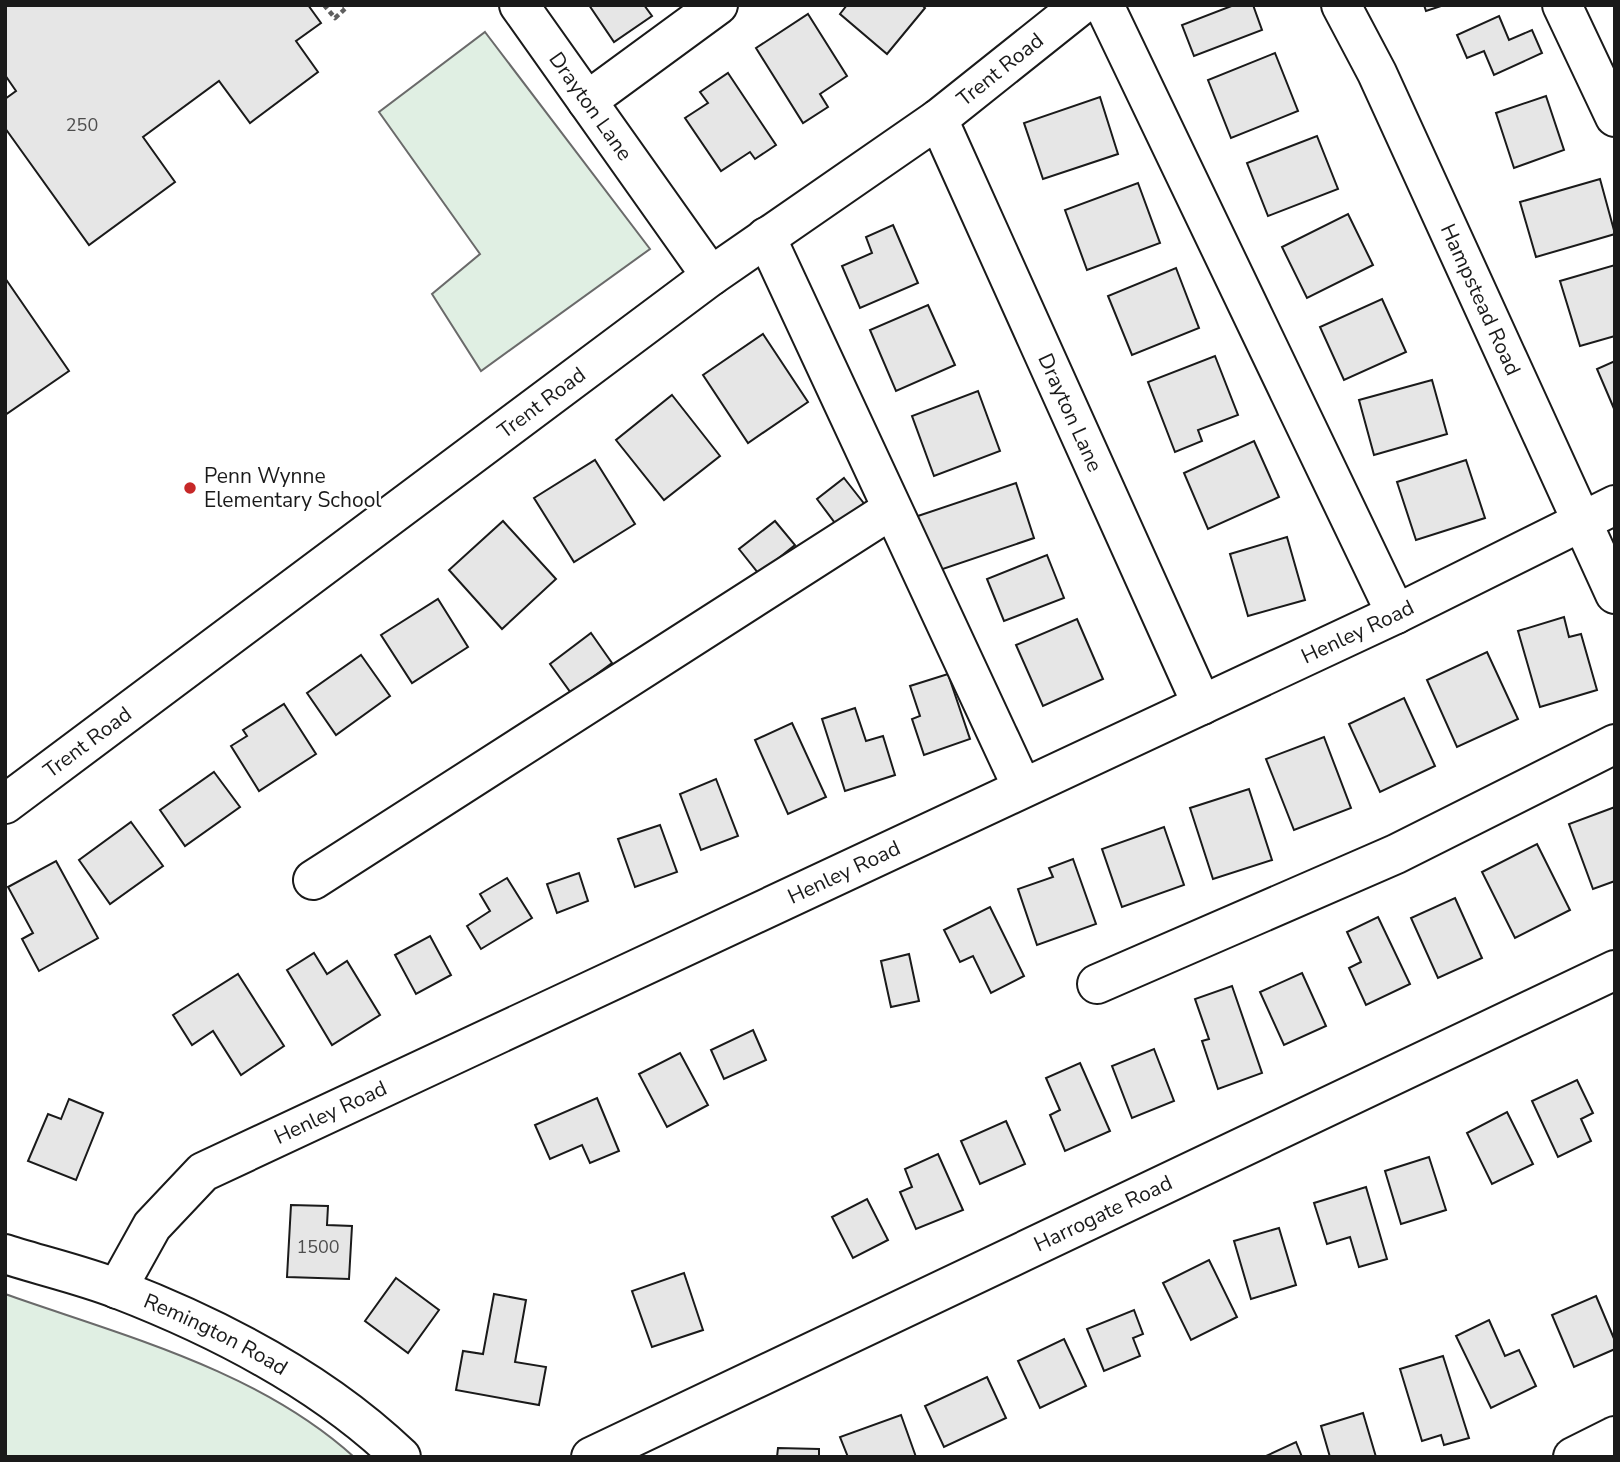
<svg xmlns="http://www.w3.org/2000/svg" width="1620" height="1462" font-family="'Nunito Sans',sans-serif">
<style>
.green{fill:#e0efe3;stroke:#6a6a6a;stroke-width:2}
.building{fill:#e6e6e6;stroke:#1a1a1a;stroke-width:2}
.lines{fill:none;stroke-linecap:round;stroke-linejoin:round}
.minor-casing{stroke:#1a1a1a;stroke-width:42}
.path{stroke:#5f5f5f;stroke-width:4.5;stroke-dasharray:5 3.5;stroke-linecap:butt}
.minor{stroke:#fff;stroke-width:38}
.poi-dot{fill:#c62828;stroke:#fff;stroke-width:2.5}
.labels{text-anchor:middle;stroke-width:5;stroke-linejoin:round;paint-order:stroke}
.number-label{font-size:18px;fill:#4d4d4d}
.street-label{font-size:21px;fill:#1a1a1a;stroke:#fff}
.poi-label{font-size:21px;fill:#1a1a1a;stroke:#fff;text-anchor:start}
</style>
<rect width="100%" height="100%" fill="#fff"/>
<g class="green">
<path d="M485 32 650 249 481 371 432 294 480 254 379 112Z"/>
<path d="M5 1294C124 1336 258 1370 354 1457H5Z"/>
</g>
<g class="building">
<path d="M5 5H308L321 23 296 41 318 72 250 123 219 81 143 137 175 182 89 245 5 128V99L16 91 5 75Z"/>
<path d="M589 5H644L652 16 614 42Z"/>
<path d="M847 5H922L925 8 887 54 840 14Z"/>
<path d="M1234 5H1253L1262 30 1194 56 1182 25Z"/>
<path d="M1424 5H1444L1426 11Z"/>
<path d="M808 14 847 76 820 94 828 107 803 123 756 48Z"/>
<path d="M1499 16 1509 40 1532 30 1542 53 1494 75 1484 51 1467 58 1457 35Z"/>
<path d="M1275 53 1298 111 1231 138 1208 80Z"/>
<path d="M728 73 776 145 755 159 750 152 721 171 685 118 708 103 700 92Z"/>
<path d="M1546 96 1564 150 1514 168 1496 113Z"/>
<path d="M1100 97 1118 154 1043 179 1024 123Z"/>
<path d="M1317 136 1338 189 1268 216 1247 163Z"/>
<path d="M1600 179 1615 234 1536 257 1520 202Z"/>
<path d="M1138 183 1160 243 1087 270 1065 210Z"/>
<path d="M1348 214 1373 265 1307 298 1282 247Z"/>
<path d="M893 225 918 283 860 308 842 266 872 253 866 237Z"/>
<path d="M1615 265V336L1580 346 1560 281Z"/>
<path d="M1176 268 1199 328 1132 355 1108 296Z"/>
<path d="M5 278 69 371 5 415Z"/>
<path d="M1382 299 1406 352 1344 380 1320 327Z"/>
<path d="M928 305 955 365 896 391 870 330Z"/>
<path d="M763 334 808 402 748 443 703 375Z"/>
<path d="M1215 356 1238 415 1198 430 1202 441 1175 452 1148 382Z"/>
<path d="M1615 361V411L1597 369Z"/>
<path d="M1432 380 1447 434 1374 455 1359 400Z"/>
<path d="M978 391 1000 451 934 476 912 416Z"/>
<path d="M672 395 720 456 664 500 616 440Z"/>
<path d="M1254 441 1279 497 1208 529 1184 473Z"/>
<path d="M595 460 635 524 574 562 534 498Z"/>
<path d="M1466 460 1485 518 1416 540 1397 482Z"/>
<path d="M844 478 866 506 838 527 817 499Z"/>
<path d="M1016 483 1034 538 928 574 909 519Z"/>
<path d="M503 521 556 579 502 629 449 570Z"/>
<path d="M775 521 795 545 759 574 739 549Z"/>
<path d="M1287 537 1305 600 1248 616 1230 554Z"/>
<path d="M1047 555 1064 598 1004 621 987 579Z"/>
<path d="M438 599 468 647 412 683 381 635Z"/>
<path d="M1564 617 1569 637 1581 634 1597 690 1540 707 1518 631Z"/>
<path d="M1077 619 1103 679 1043 706 1016 645Z"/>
<path d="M591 633 612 663 571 693 550 664Z"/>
<path d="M1487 652 1518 719 1457 747 1427 680Z"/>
<path d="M361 655 390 696 336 735 307 693Z"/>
<path d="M948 674 970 739 924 755 912 719 920 716 910 686Z"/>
<path d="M1404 698 1435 766 1380 792 1349 724Z"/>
<path d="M284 704 316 754 259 791 231 746 247 736 243 730Z"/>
<path d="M855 708 866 741 883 736 895 775 845 791 822 719Z"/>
<path d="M792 723 826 797 788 814 755 740Z"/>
<path d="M1324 737 1351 808 1294 830 1266 759Z"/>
<path d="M214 772 240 807 185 846 160 810Z"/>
<path d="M716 779 738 836 701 850 680 794Z"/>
<path d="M1249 789 1272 860 1213 879 1190 808Z"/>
<path d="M1615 807V881L1593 889 1569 824Z"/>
<path d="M131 822 163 866 110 904 79 860Z"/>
<path d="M660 825 677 872 635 887 618 839Z"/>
<path d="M1164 827 1184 885 1122 907 1102 849Z"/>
<path d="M1537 844 1570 910 1515 938 1482 872Z"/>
<path d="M1073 859 1096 924 1037 945 1018 889 1053 877 1049 868Z"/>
<path d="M56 861 98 938 39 971 22 939 33 933 8 887Z"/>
<path d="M579 873 588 901 557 913 547 884Z"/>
<path d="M507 878 532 918 481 949 467 926 490 911 480 894Z"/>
<path d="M1455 898 1482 958 1438 978 1411 918Z"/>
<path d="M990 907 1024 976 991 993 973 956 960 962 944 930Z"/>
<path d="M1378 917 1410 984 1366 1005 1349 968 1361 962 1347 932Z"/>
<path d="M430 936 451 975 416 994 395 955Z"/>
<path d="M314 953 327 974 347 961 380 1015 332 1045 287 970Z"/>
<path d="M909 954 919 1001 891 1007 881 961Z"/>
<path d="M1302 973 1326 1026 1284 1045 1260 992Z"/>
<path d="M238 974 284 1046 241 1075 213 1031 192 1045 173 1015Z"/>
<path d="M1232 986 1262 1073 1218 1089 1202 1041 1209 1039 1195 999Z"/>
<path d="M753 1030 766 1060 724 1079 711 1050Z"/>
<path d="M1154 1049 1174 1101 1132 1118 1112 1066Z"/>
<path d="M680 1053 708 1105 667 1127 639 1074Z"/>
<path d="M1080 1063 1110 1131 1065 1151 1050 1115 1060 1110 1046 1078Z"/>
<path d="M1577 1080 1593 1113 1581 1119 1591 1141 1558 1157 1532 1101Z"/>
<path d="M597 1098 619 1151 590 1163 582 1145 550 1159 535 1125Z"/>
<path d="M69 1099 103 1113 76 1180 28 1161 48 1114 61 1119Z"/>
<path d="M1507 1112 1533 1164 1492 1184 1467 1133Z"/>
<path d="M1006 1121 1025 1164 980 1184 961 1141Z"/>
<path d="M938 1154 963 1210 916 1229 900 1192 912 1187 905 1169Z"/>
<path d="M1429 1157 1446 1210 1401 1224 1385 1171Z"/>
<path d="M1366 1187 1387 1259 1359 1267 1350 1237 1327 1244 1314 1203Z"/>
<path d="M867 1199 888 1240 853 1258 832 1217Z"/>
<path d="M291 1205 328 1206 327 1225 352 1226 349 1279 287 1277Z"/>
<path d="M1279 1228 1296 1285 1251 1299 1234 1241Z"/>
<path d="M1209 1260 1237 1317 1191 1340 1163 1283Z"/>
<path d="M684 1273 703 1330 652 1347 632 1291Z"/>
<path d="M396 1278 439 1310 408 1353 365 1321Z"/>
<path d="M494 1294 526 1300 515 1362 546 1367 539 1405 456 1390 463 1351 483 1354Z"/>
<path d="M1596 1296 1615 1341V1349L1574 1367 1552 1315Z"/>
<path d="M1134 1310 1143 1334 1133 1338 1140 1356 1104 1371 1087 1329Z"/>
<path d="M1489 1320 1505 1356 1519 1350 1536 1386 1491 1408 1456 1336Z"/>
<path d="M1064 1339 1086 1386 1040 1408 1018 1361Z"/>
<path d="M1443 1356 1469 1438 1444 1445 1441 1435 1422 1441 1400 1369Z"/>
<path d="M987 1377 1006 1418 944 1447 925 1406Z"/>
<path d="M1363 1413 1376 1457H1330L1321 1426Z"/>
<path d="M901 1415 916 1457H848L840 1437Z"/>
<path d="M1296 1442 1302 1457H1264Z"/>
<path d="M778 1448 819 1449V1457H777Z"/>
</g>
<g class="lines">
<defs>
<g id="minor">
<path id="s1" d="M519 5 711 276"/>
<path d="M1104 5 1396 614"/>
<path id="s2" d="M1341 5 1377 73 1615 594"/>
<path d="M1562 5 1615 117"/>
<path d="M587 101 718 5"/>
<path id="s3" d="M938 119 1202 705"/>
<path d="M766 237 1022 787"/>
<path id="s4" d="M5 804 711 276 938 119 1081 5"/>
<path d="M313 880 892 509"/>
<path d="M1097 984 1396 854 1615 744"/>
<path id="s5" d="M5 1254C42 1266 82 1275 118 1289 219 1328 322 1381 401 1457"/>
<path id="s6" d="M117 1289 152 1226 203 1172 1396 614 1615 505"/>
<path id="s7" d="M591 1457 1615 970"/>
<path d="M1573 1457 1615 1436"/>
</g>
</defs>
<use href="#minor" class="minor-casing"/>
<path class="path" d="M324 5 335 18 346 8 343 5"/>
<use href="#minor" class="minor"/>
</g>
<circle class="poi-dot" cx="190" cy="488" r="7"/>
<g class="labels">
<g class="number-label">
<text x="82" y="131">250</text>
<text x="318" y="1253">1500</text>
</g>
<g class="street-label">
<text dy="7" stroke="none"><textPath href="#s4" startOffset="1237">Trent Road</textPath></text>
<text dy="7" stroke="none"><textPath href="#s1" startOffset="124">Drayton Lane</textPath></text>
<text dy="7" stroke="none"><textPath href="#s2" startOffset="326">Hampstead Road</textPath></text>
<text dy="7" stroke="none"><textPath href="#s4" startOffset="670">Trent Road</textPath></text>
<text dy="7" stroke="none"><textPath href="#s3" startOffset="322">Drayton Lane</textPath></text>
<text dy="7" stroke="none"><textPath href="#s6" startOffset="1421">Henley Road</textPath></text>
<text dy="7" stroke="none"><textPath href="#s4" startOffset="103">Trent Road</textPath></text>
<text dy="7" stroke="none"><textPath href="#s6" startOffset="854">Henley Road</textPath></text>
<text dy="7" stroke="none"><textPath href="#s6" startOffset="287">Henley Road</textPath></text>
<text dy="7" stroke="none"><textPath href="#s7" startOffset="567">Harrogate Road</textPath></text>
<text dy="7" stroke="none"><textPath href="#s5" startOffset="226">Remington Road</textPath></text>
</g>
<g class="poi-label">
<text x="204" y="483">Penn Wynne<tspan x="204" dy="24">Elementary School</tspan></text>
</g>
</g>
<rect width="1620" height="1462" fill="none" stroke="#1a1a1a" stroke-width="14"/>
</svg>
